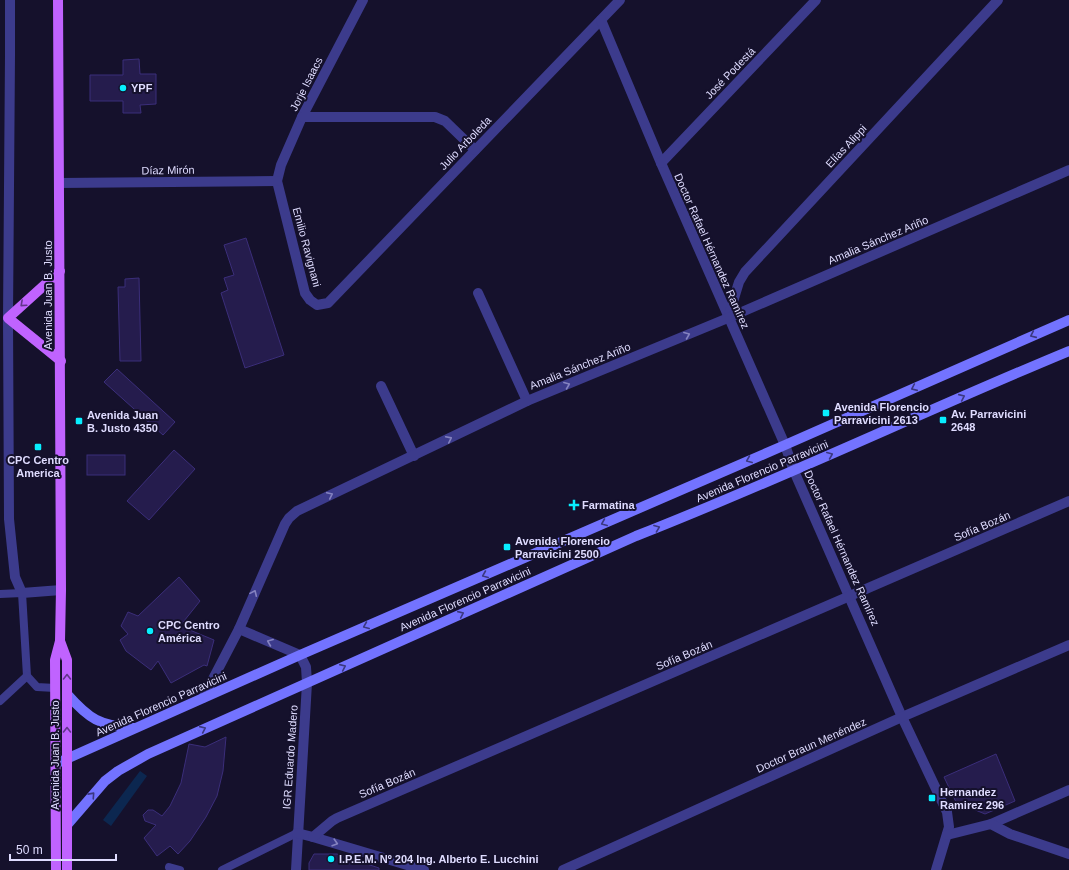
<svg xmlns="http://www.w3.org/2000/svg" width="1069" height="870" font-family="Helvetica,sans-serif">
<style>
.water{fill:#0c2750}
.building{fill:#251c4d;stroke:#3b2e7a}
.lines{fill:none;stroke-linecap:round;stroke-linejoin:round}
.lane{stroke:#3c3b8c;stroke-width:8}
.street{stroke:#3c3b8c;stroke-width:10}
.secondary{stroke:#7373ff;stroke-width:10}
.primary{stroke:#c063ff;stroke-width:10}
.oneway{stroke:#62368b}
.oneway2{stroke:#8583c0}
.oneway3{stroke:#3b3880}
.poi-dot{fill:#08eeff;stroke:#15112c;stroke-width:1.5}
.labels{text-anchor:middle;stroke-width:4;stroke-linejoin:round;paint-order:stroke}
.street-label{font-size:11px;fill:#dfdcff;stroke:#15112c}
.poi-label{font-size:11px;font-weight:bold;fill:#dfdcff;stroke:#15112c;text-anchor:start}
</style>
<rect width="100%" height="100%" fill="#15112c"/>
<path class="water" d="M140 771 147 776 111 826 103 820Z"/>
<g class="building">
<path d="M139 59 140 74H156V104L140 105 141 113H123V101H90V75H123V60Z"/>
<path d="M246 238 284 355 245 368 221 293 228 290 224 278 234 275 224 245Z"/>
<path d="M139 278 141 361H120L118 287H125V279Z"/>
<path d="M117 369 175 422 163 435 104 382Z"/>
<path d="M174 450 195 469 149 520 127 501Z"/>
<rect x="87" y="455" width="38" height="20"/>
<path d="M179 577 200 601 180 626 214 640 207 666 204 665 171 683 158 661 151 670 126 651 120 640 128 634 121 626 128 612 138 616Z"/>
<path d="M226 737 223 771 217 796 206 817 190 841 178 854 170 846 157 856 144 838 156 825 145 821 143 815 148 810H153L162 816 170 806 181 783 189 744 205 747Z"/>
<path d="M996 754 1015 801 985 814 956 802 944 777Z"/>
<path d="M314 854H337L379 868V870H309V863Z"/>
</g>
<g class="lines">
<g class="lane">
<path d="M0 594 22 593 27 676 37 687 55 688"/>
<path d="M0 701 27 676"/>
<path d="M169 867 180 870"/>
<path d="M222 870 297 833"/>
</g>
<g class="street">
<path d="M10 0V55L8 318 9 519 15 577 22 593 61 590"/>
<path d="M363 0 302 117 281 165 277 181 305 293 310 300 317 305 328 303 620 0"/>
<path d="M601 20 661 163 785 445 794 471 902 717 947 812 949 827 936 870"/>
<path d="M302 117H435L445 121 475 150"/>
<path d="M661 163 816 0"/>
<path d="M59 183 277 181"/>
<path d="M478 293 527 401"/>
<path d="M728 318 739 282 745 272 998 0"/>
<path d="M381 386 414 456"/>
<path d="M239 629 300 655 306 667 307 683 296 870"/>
<path d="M203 698 239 629 285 524 289 518 297 511 527 401 728 318 1069 170"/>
<path d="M991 824 1069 790"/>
<path d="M297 833 313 837 424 870"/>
<path d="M947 835 991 824 1010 834 1069 854"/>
<path d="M313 837 332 821 337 818 1069 501"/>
<path d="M563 870 902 717 1069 645"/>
</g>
<g class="secondary">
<path d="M67 694C89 719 100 726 134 728"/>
<path d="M55 764 300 655 785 445 1069 320"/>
<path d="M67 825 105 781 118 771 148 754 636 536C782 479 924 411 1069 351"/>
</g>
<g class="primary">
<path d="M60 271 8 318 61 361"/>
<path d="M60 641 67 660V870"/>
<path d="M56 870 55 660 60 641 61 590 58 0"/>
</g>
</g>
<defs><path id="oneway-chevron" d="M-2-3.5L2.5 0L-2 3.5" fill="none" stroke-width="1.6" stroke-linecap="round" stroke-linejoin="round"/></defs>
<g class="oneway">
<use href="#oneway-chevron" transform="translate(23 304) rotate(138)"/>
<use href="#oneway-chevron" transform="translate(67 677) rotate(-90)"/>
<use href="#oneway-chevron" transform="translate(67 730) rotate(-90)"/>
</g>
<g class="oneway2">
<use href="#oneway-chevron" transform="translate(687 335) rotate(-22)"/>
<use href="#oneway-chevron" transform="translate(567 385) rotate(-22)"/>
<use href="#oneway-chevron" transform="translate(449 439) rotate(-26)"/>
<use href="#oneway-chevron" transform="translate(330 495) rotate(-25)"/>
<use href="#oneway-chevron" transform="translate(254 593) rotate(-66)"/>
<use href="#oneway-chevron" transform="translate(270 642) rotate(-158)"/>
<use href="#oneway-chevron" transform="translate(335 843) rotate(17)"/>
</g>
<g class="oneway3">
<use href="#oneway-chevron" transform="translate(1033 335) rotate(156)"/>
<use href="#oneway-chevron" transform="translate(914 388) rotate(156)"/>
<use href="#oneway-chevron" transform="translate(962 397) rotate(-24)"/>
<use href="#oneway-chevron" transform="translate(830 455) rotate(-23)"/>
<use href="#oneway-chevron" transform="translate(749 460) rotate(157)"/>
<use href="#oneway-chevron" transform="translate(604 523) rotate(157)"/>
<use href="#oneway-chevron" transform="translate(657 528) rotate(-21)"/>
<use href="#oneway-chevron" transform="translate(485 575) rotate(157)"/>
<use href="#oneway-chevron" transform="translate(461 614) rotate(-24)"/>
<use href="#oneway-chevron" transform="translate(366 626) rotate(157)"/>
<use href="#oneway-chevron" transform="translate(343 667) rotate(-24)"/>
<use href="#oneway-chevron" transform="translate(203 729) rotate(-24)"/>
<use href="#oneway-chevron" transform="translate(92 795) rotate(-48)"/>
</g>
<g class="poi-dot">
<circle cx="123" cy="88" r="4"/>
<rect x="822" y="409" width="8" height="8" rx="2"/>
<rect x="939" y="416" width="8" height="8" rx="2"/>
<rect x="75" y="417" width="8" height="8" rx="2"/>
<rect x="34" y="443" width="8" height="8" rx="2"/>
<path d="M572 499h4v4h4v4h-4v4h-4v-4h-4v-4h4z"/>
<rect x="503" y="543" width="8" height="8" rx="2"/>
<circle cx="150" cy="631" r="4"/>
<rect x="928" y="794" width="8" height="8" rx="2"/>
<circle cx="331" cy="859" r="4"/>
</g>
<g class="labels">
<g class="street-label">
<text transform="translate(730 73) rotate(-46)" y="4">José Podestá</text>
<text transform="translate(306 84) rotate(-63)" y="4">Jorje Isaacs</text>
<text transform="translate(465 143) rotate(-46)" y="4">Julio Arboleda</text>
<text transform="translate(846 146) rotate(-47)" y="4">Elías Alippi</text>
<text transform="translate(168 170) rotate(-1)" y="4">Díaz Mirón</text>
<text transform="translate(878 240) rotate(-23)" y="4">Amalia Sánchez Ariño</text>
<text transform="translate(307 247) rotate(75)" y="4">Emilio Ravignani</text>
<text transform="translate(712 251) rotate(66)" y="4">Doctor Rafael Hérnandez Ramírez</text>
<text transform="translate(48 295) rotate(-90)" y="4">Avenida Juan B. Justo</text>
<text transform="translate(580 366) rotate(-22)" y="4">Amalia Sánchez Ariño</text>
<text transform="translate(762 471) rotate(-23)" y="4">Avenida Florencio Parravicini</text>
<text transform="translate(982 526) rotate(-23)" y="4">Sofía Bozán</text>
<text transform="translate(842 548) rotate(66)" y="4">Doctor Rafael Hérnandez Ramírez</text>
<text transform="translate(465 599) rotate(-24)" y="4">Avenida Florencio Parravicini</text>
<text transform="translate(684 655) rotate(-23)" y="4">Sofía Bozán</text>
<text transform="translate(161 704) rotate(-24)" y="4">Avenida Florencio Parravicini</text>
<text transform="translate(811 745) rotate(-24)" y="4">Doctor Braun Menéndez</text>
<text transform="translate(55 755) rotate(-90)" y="4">Avenida Juan B. Justo</text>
<text transform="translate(290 757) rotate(-86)" y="4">IGR Eduardo Madero</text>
<text transform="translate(387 783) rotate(-23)" y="4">Sofía Bozán</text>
</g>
<g class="poi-label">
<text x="131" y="92">YPF</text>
<text x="834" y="411">Avenida Florencio<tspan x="834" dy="13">Parravicini 2613</tspan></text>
<text x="951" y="418">Av. Parravicini<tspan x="951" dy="13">2648</tspan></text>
<text x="87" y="419">Avenida Juan<tspan x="87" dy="13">B. Justo 4350</tspan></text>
<text x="38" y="464" text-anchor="middle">CPC Centro<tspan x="38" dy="13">America</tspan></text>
<text x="582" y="509">Farmatina</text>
<text x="515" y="545">Avenida Florencio<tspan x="515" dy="13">Parravicini 2500</tspan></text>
<text x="158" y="629">CPC Centro<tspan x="158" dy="13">América</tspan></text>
<text x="940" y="796">Hernandez<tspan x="940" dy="13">Ramirez 296</tspan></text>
<text x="339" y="863">I.P.E.M. Nº 204 Ing. Alberto E. Lucchini</text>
</g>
</g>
<path d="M10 854v6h106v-6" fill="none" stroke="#dfdcff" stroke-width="2"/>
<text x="16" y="854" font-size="12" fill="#dfdcff" stroke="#15112c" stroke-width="3" paint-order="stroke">50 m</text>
</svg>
